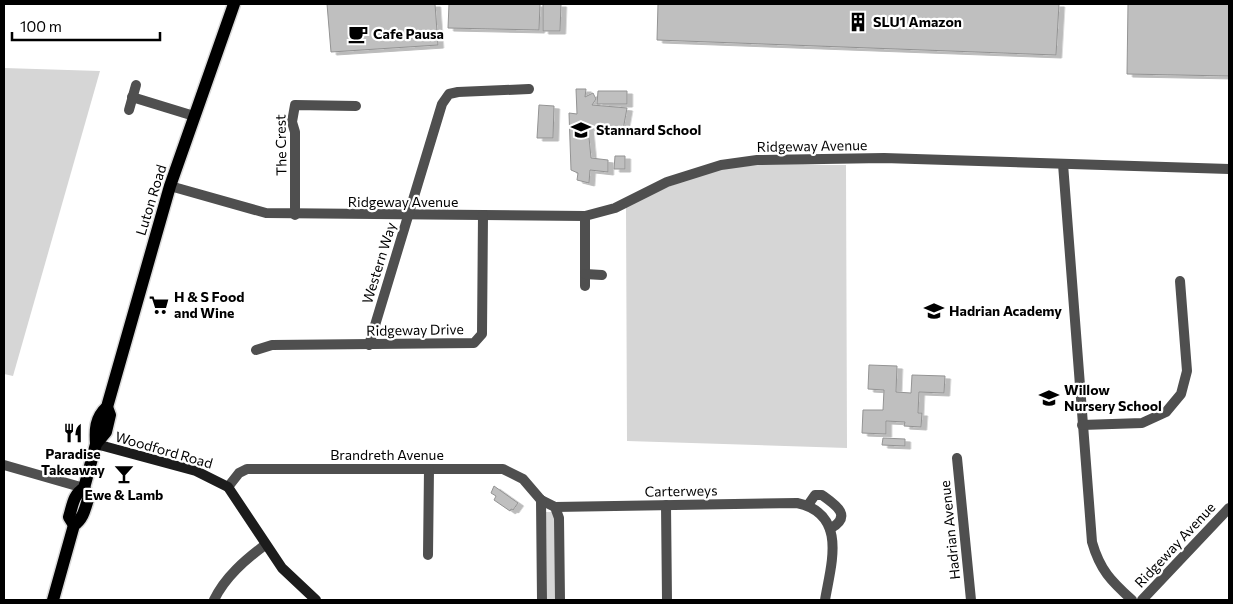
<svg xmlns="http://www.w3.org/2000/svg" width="1233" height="604" font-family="Commissioner,sans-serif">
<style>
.green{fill:#d6d6d6}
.building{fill:#bfbfbf;stroke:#939393;filter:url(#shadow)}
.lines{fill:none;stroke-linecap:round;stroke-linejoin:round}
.primary-casing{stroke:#dbdbdb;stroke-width:15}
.street{stroke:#4f4f4f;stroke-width:10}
.secondary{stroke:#1c1c1c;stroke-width:10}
.primary{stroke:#000;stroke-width:12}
.labels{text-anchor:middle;stroke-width:4.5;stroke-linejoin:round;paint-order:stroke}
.poi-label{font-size:14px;font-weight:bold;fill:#000;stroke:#fff;text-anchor:start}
.street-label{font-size:14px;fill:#000;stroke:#fff}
</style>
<defs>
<filter id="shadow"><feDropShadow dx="5.5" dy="3" stdDeviation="0" flood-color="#0004"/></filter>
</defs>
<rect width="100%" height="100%" fill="#fff"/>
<g class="green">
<path d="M4 68 100 71 13 376 4 374Z"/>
<path d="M846 165 847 448 627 441 626 207C655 192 683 179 715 171 757 161 804 165 846 165Z"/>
<path d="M546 512H555V600H547Z"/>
</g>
<g class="building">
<path d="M327 4H435L438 45 331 52Z"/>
<path d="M449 4H540L539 30 448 28Z"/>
<path d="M543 4H561L560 31H543Z"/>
<path d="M658 4H1059L1056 55 657 40Z"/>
<path d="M1128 4H1229V76L1127 74Z"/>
<path d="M576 89H586L585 97 593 93 596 99 592 105 627 108 623 130 588 127 591 158 608 160V172L590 170 589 183 577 180 578 173 571 170 569 113 577 114Z"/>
<path d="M598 91H627V104H597Z"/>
<path d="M539 105 554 106 553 138H537Z"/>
<path d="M615 156H625V169H614Z"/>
<path d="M869 365 897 366 896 392 911 393 912 375 945 376 944 393 919 392 918 413H922L921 427 904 426 905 422 886 421V434L862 433 863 410H883L884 390 868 389Z"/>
<path d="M883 438 905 439V446L882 445Z"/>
<path d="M494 486 518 503 513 510 511 509 510 511 494 500 496 496 491 493Z"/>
</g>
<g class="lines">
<defs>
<g id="primary">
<path d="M96 444C95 430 95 418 107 407L170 186 234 4"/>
<path d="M74 525 69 517C73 504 73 495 84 488L96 444 106 432 110 415 107 407"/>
<path d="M53 600 74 525C84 518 85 508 89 496L84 488"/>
</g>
</defs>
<use href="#primary" class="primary-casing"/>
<g class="street">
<path d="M132 97 194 116"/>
<path d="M129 110 136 85"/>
<path d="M1063 164 1092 542C1100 570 1111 581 1132 600"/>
<path d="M170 186 266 213 585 216 615 208 667 182 721 165 757 160 884 158 1229 169"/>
<path d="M295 215V132L292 122 295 105 356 106"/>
<path d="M585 216V286"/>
<path d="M585 274 602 275"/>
<path d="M369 345 442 104 449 94 458 92 529 89"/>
<path d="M256 350 272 345 474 343 482 334 483 215"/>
<path d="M1082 425 1142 423 1166 412 1181 394 1187 371 1180 281"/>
<path d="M957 458 971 600"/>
<path d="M4 465 84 488"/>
<path d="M228 487 239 473 247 469H503L523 479 541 500"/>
<path d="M541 500 555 507 559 518 560 600"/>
<path d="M541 500 542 600"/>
<path d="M666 505 667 600"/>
<path d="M808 505 815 495H822C836 505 853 516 830 529"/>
<path d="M555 507 797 503C848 514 831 564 825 600"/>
<path d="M428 555 429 469"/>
<path d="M214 600C225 577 245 560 265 545"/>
<path d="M1142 600 1229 508"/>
</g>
<path class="secondary" d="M96 444 196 471 228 487 282 568 316 600"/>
<use href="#primary" class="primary"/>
</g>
<defs>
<symbol id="building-bare" viewBox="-9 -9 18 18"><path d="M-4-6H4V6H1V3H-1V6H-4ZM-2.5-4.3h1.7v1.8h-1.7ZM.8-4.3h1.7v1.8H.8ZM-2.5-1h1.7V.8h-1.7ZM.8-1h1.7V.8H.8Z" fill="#000" stroke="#fff" stroke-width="2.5" paint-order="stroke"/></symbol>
<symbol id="cafe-bare" viewBox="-9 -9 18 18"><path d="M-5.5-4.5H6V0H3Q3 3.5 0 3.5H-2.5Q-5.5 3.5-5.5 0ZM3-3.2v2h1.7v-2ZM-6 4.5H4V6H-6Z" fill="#000" stroke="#fff" stroke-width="2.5" paint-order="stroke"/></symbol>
<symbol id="school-bare" viewBox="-9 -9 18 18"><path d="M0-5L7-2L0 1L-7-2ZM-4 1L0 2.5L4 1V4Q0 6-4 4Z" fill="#000" stroke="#fff" stroke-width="2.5" paint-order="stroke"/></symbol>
<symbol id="supermarket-bare" viewBox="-9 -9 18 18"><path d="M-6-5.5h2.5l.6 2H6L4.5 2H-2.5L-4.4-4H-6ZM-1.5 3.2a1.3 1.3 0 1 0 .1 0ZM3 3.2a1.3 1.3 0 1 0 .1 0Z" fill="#000" stroke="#fff" stroke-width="2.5" paint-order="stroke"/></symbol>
<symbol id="restaurant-bare" viewBox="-9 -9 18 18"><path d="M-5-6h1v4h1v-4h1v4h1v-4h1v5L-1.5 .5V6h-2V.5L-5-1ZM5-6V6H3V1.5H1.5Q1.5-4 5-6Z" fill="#000" stroke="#fff" stroke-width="2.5" paint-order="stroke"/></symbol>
<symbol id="bar-bare" viewBox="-9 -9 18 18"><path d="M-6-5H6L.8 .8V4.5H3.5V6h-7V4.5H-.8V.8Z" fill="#000" stroke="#fff" stroke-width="2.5" paint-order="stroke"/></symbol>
</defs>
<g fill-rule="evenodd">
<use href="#building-bare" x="844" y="8" width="28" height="28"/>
<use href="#cafe-bare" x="344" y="20" width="28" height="28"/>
<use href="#school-bare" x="567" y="116" width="28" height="28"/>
<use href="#supermarket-bare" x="145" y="291" width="28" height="28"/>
<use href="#school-bare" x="920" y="297" width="28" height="28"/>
<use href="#school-bare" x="1035" y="384" width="28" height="28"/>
<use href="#restaurant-bare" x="59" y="419" width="28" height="28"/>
<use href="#bar-bare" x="110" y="460" width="28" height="28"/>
</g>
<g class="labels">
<g class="poi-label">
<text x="873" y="27">SLU1 Amazon</text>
<text x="373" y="39">Cafe Pausa</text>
<text x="596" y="135">Stannard School</text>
<text x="174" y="302">H &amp; S Food<tspan x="174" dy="16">and Wine</tspan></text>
<text x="949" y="316">Hadrian Academy</text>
<text x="1064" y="395">Willow<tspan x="1064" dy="16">Nursery School</tspan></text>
<text x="73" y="459" text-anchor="middle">Paradise<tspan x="73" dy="16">Takeaway</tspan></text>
<text x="124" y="500" text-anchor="middle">Ewe &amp; Lamb</text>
</g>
<g class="street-label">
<text transform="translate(281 145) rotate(-91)" y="5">The Crest</text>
<text transform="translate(812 146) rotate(-1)" y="5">Ridgeway Avenue</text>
<text transform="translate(151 200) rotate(-73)" y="5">Luton Road</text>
<text x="403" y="207">Ridgeway Avenue</text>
<text transform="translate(379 263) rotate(-73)" y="5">Western Way</text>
<text transform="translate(415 330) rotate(-1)" y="5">Ridgeway Drive</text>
<text transform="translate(164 450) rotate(16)" y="5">Woodford Road</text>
<text x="387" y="460">Brandreth Avenue</text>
<text transform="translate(681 491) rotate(-1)" y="5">Carterweys</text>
<text transform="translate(950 530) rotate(-96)" y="5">Hadrian Avenue</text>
<text transform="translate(1175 545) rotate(-47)" y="5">Ridgeway Avenue</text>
</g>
</g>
<rect width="1233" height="604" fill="none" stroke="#000000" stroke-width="10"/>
<path d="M12 32v8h148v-8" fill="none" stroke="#000000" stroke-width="2.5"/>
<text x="20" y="32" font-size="15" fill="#000000" stroke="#ffffff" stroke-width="4" paint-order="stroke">100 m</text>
</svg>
